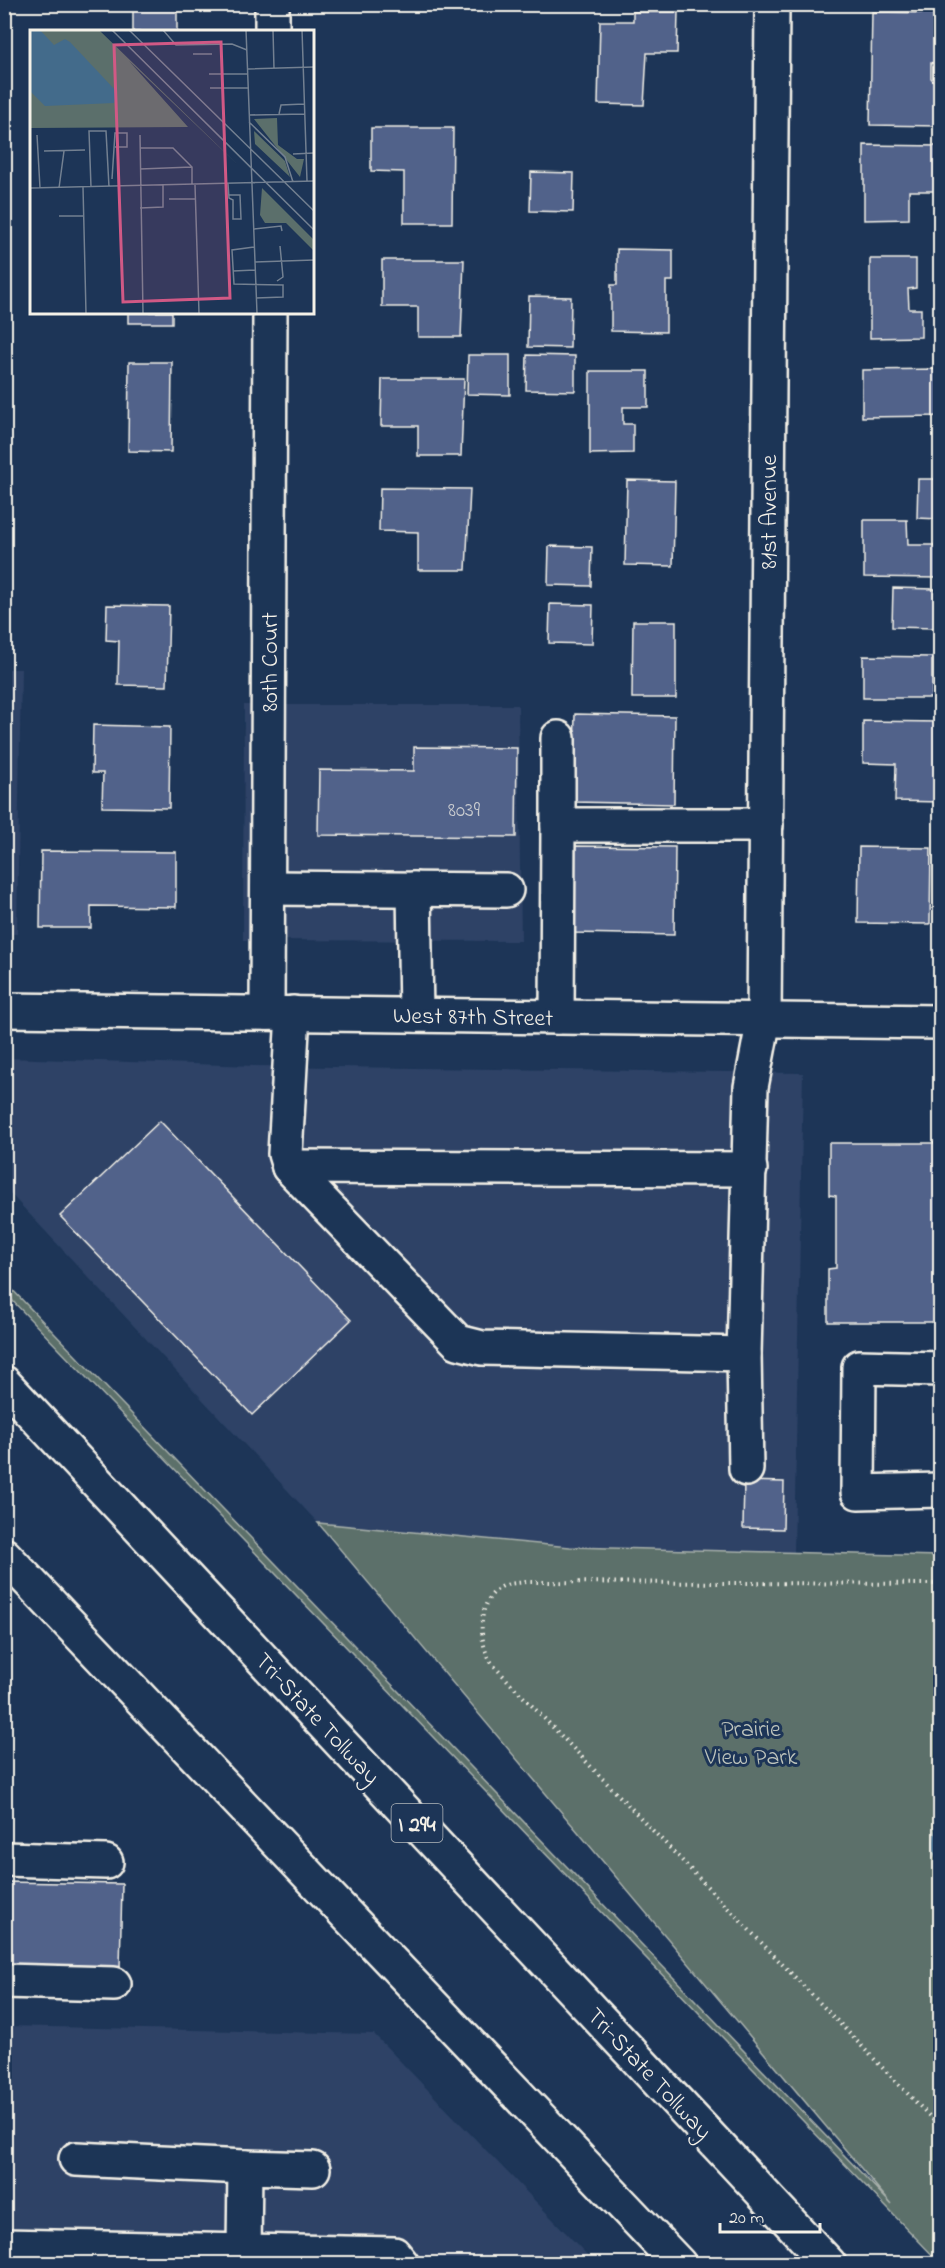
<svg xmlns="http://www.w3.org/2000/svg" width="945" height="2268" font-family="'Indie Flower',sans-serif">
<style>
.built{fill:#2d4266}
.green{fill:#5b6f6b;stroke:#a8b0aa;stroke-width:1.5}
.water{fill:#436b8b;stroke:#8aa1b0;stroke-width:1.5}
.building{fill:#51628a;stroke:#f4f1e8;stroke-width:1.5}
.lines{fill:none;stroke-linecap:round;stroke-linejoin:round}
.minor-casing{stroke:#f4f1e8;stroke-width:38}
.major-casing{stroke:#f4f1e8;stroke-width:38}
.highway-casing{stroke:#f4f1e8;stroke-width:38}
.path{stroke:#f4f1e8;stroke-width:4;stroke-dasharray:1.5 4.5;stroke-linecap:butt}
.minor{stroke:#1d3557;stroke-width:33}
.major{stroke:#1d3557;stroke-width:33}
.highway{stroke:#1d3557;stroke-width:33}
.labels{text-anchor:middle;stroke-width:6;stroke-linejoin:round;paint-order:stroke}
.number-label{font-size:21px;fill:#cbcdd0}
.shield{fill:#1d3557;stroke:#b4b9bc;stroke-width:1.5}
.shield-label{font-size:22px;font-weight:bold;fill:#f4f1e8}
.street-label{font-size:24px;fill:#f4f1e8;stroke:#1d3557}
.park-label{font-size:24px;fill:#bec4bc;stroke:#1d3557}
.inset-road{fill:none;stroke:#738091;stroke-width:1.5}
.view{fill:#d15985;fill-opacity:0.15;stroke:#d15985;stroke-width:3}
.inset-edge{fill:none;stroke:#f4f1e8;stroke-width:3}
</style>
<rect width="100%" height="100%" fill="#1d3557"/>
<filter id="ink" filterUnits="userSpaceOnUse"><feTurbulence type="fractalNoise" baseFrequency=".0167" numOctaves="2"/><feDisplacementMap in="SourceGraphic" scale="12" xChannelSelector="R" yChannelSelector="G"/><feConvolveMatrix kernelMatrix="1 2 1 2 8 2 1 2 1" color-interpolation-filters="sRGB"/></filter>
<g filter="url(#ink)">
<g class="built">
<path d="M5 669H21L17 934H4Z"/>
<path d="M244 705H518L521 941 243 940Z"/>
<path d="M5 1058 256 1066 803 1073 794 1554 570 1547 318 1523 5 1188Z"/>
<path d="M5 2026 374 2034 595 2263 5 2264Z"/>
</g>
<path class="green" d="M4 1281 892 2205 318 1523 570 1547 940 1556V2263L5 1293Z"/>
<path class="water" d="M940 1815V1866C929 1850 934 1832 940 1815Z"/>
<g class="building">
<path d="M133 7 177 8V32H133Z"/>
<path d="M633 12H678L677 53H647L644 105 598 104 600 21H633Z"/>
<path d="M872 12 940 13V63H931V78L940 88V126L870 125Z"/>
<path d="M371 128H453L452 223H404V172L371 171Z"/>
<path d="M864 145 940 146V191H909V219L864 220Z"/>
<path d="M531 172 574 173 573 212 530 211Z"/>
<path d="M617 249 673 250V281H666V332L611 331V285H617Z"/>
<path d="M870 259H916V288L908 289 909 309H921V337L870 338Z"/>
<path d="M382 260H464L461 337H418V307H382Z"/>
<path d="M529 296 571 297 570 348 528 347Z"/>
<rect x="128" y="312" width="44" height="11"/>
<path d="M937 320H940V354H936Z"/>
<path d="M468 355H510V395L467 394Z"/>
<path d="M527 355 575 356V391L526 390Z"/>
<path d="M129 362H172L171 452 128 451Z"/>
<path d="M940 369V416L862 417V370Z"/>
<path d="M590 371H648V407H623V424H633V453L590 454Z"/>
<path d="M382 379H464L461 456H418V426H381Z"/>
<path d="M918 479H940V519L917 518Z"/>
<path d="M627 480 675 481 673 566 625 565Z"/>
<path d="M380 488 470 489 466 570H418V532L379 531Z"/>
<path d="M864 520H907L908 545H937L938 578 864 577Z"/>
<path d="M549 546 592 547 591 586 548 585Z"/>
<path d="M893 588 935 589V628L892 627Z"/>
<path d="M550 604 593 605 592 644 549 643Z"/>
<path d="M107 605 169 606 167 686 118 685 119 641 106 640Z"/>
<path d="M633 621H676V698H632Z"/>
<path d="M863 656 932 657V698H863Z"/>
<path d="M575 714 675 716 674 804 573 802Z"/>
<path d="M863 721 940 722V802L895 801 896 764 863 763Z"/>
<path d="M93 725 170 727 169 808 102 807 103 773H92Z"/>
<path d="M414 747 517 748 516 837 318 835 319 770 414 771Z"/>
<path d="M575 846 675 847 674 935 573 933Z"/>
<path d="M859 847 931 848 930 924 858 923Z"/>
<path d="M41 851 176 852V907L91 906V928H40Z"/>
<path d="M160 1121 351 1320 252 1415 60 1216Z"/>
<path d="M829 1143H940V1322H828V1269L836 1268V1196L829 1195Z"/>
<path d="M744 1481 784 1482 783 1529 743 1528Z"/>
<path d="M4 1882 122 1884 120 1967 4 1965Z"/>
</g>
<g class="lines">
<defs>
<g id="minor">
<path d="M272 32V4"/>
<path d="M558 825V738"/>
<path d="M268 888 506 890"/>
<path d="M414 889 416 1015"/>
<path d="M267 1013 270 312"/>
<path d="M293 1013 285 1154 289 1167 458 1342 482 1348 744 1354"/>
<path d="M557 1017 558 825H766"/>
<path d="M289 1167 750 1169"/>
<path d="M940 1369 859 1367 858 1492 940 1490"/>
<path d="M746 1469 744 1354 751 1087 764 1019 772 4"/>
<path d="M4 1859 106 1862"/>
<path d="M4 1981 114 1984"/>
<path d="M76 2159 245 2167"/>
<path d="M4 2246 394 2254 402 2264"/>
<path d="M244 2251 245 2167 313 2169"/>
</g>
<path id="major" d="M4 1010 940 1022"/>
<g id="highway">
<path d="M4 1383 829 2264"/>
<path d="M4 1555 679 2264"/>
</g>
</defs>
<use href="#minor" class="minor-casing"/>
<use href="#major" class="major-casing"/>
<use href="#highway" class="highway-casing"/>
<path class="path" d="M940 1584 526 1582C520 1583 510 1583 503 1586 478 1598 478 1635 488 1657 493 1666 502 1674 509 1682L940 2127"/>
<use href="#minor" class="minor"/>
<use href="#major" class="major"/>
<use href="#highway" class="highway"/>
</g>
</g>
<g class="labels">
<g class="number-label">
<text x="464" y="816">8039</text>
</g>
<rect class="shield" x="391.5" y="1804" width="51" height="38" rx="4.5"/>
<g class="shield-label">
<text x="417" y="1831">I 294</text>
</g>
<g class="street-label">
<text transform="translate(768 512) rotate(-90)" y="8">81st Avenue</text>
<text transform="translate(269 662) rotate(-90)" y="8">80th Court</text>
<text transform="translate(473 1016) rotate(1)" y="8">West 87th Street</text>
<text transform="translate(318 1718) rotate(47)" y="8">Tri-State Tollway</text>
<text transform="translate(650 2073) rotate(47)" y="8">Tri-State Tollway</text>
</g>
<g class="park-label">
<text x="751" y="1736">Prairie<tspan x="751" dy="28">View Park</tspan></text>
</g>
</g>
<g transform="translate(30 30)">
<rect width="284" height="284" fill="#1d3557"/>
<path d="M0 0H69L208 135 99 31 158 97 0 98ZM247 88 248 115 267 129H274L270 147 224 89ZM224 101 255 131 260 147 225 114ZM232 158 283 209V220L256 193H235L230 185Z" fill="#5b6f6b"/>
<path d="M0 0H10L24 15 35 9 40 12 87 62 84 73 15 76 0 61Z" fill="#436b8b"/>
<path class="inset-road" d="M82 0 284 200M99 0 284 181M133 0 146 15 202 14 217 20M216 0 227 283M243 0 244 39M272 0 277 151M163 24H182M218 39 284 37M179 44H218M180 58H218M249 84 251 75 274 74M219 85 275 84M219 92 255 127 263 152M7 105 10 158M110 105 113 283M110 118H143L162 137V155M14 121 55 120M263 124 284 123M110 139 162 137M82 149 85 103H97V117H85M198 154 199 168 203 170V189H211L210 165H199M165 155 169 283M53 157 56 283M61 157 59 101H76L79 157M0 158 284 151M29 158 34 121M139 169H166M110 178 133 177V155M29 186H53M223 199 251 196 252 201M224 217 202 220 204 254 253 255V267L226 268M225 232 284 230M203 241 225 240M247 251 253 247 250 216"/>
<path class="view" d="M191 12 200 268 93 272 84 15Z"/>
<rect width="284" height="284" class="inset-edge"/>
</g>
<rect width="945" height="2268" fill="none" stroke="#1d3557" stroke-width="24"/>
<rect x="12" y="12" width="921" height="2244" fill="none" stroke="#f4f1e8" stroke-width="2" filter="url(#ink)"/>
<path d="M720 2223v9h100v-9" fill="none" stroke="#f4f1e8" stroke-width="3"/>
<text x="729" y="2223" font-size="18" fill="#f4f1e8" stroke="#1d3557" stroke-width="4.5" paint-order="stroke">20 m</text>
</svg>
